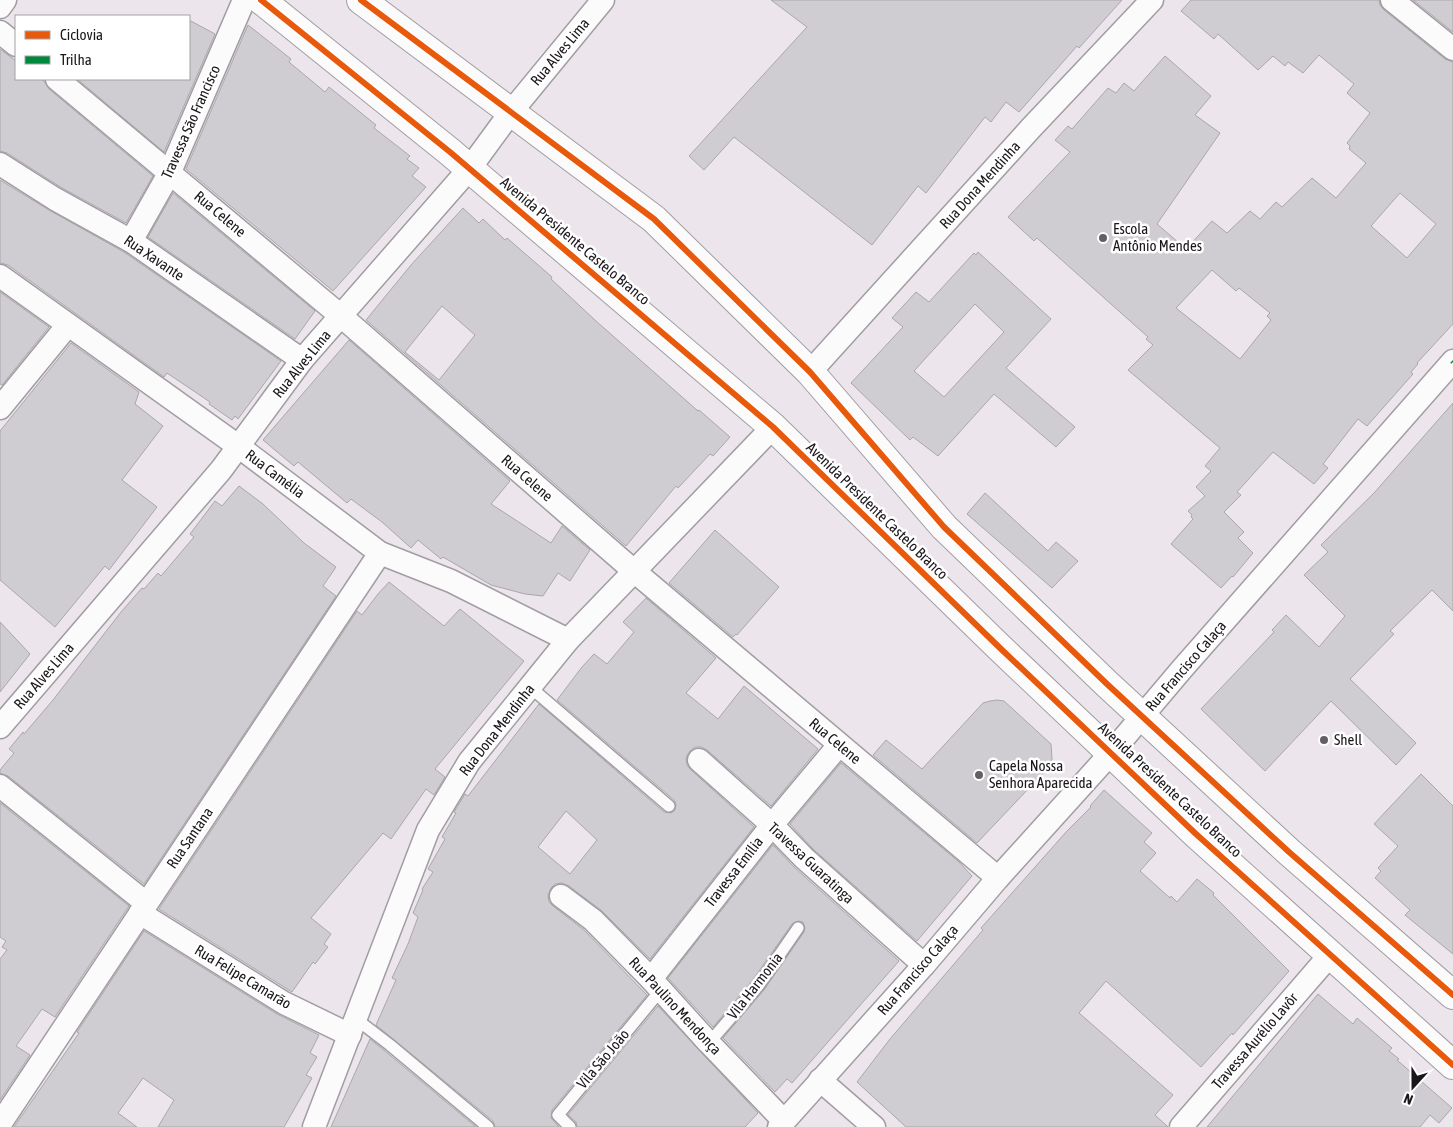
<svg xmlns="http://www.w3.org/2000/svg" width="1453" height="1127" font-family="'Asap Condensed',sans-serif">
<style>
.building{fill:#d0cdd2;stroke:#aaa6ab;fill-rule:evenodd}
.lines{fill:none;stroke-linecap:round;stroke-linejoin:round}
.service-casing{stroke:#a19da2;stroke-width:14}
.minor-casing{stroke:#a19da2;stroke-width:25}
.primary-casing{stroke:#a19da2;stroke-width:30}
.service{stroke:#fcfbfc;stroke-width:11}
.minor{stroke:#fcfbfc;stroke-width:22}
.primary{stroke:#fcfbfc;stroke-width:28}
.quiet{stroke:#00873e;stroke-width:5;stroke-dasharray:10 5;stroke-linecap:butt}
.cycleway-casing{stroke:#fff;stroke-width:9}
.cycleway{stroke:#e8590c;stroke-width:6}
.poi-dot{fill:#645f64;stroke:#fff;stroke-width:2}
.labels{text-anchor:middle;stroke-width:5;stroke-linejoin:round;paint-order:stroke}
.street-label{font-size:15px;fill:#1a161a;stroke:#fff}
.poi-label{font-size:15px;fill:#1a161a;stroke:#fff;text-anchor:start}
</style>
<rect width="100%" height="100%" fill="#ece6ec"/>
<g class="building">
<path d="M771 0H1122L1079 48 1077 46 1019 112 1006 102 991 122 985 117 926 193 918 186 872 245 734 137 704 170 689 156 807 27Z"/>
<path d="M1191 0H1379L1380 5 1384 10 1445 59 1453 62V324L1417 363 1418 364 1411 372 1413 374 1367 426 1358 419 1323 464 1328 468 1314 484 1273 452 1237 492 1241 495 1224 512 1244 532 1238 538 1253 553 1233 577 1232 576 1221 588 1171 544 1193 519 1191 517 1192 515 1188 511 1205 496 1196 487 1211 471 1205 466 1220 448 1128 370 1153 345 1146 339 1148 337 1037 238 1034 241 1008 217 1070 152 1055 140 1068 126 1072 129 1108 88 1116 93 1124 83 1134 91 1165 56 1211 96 1195 115 1220 133 1157 224 1186 249 1212 221 1227 233 1250 211 1260 219 1276 202 1282 207 1312 178 1336 198 1366 163 1349 149 1350 146 1347 143 1370 113 1347 93 1354 84 1319 55 1303 73 1288 62 1285 66 1273 56 1258 70 1218 34 1214 39 1181 11ZM1400 193 1436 224 1407 258 1371 226ZM1212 270 1236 291 1239 288 1270 313 1267 316 1271 320 1240 359 1176 308Z"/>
<path d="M1413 0H1453V32Z"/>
<path d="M189 20 215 34 164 152 77 79H189Z"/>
<path d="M248 25 291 59 289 62 325 92 329 87 376 125 374 128 410 156 407 159 419 168 412 176 426 187 333 291 186 169Z"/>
<path d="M0 49 16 61V79H41L44 81 49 89 153 176 126 223 62 188 7 153 0 151Z"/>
<path d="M0 180 49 210 124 252 281 361 238 419 235 416 232 420 209 404 210 402 167 373 164 377 8 265 0 263Z"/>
<path d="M173 193 315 311 295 339 148 237Z"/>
<path d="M463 208 479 223 483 219 505 240 507 238 552 277 551 279 596 321 698 411 699 410 730 437 713 456 710 454 678 488 676 486 626 546 366 320 411 265ZM442 306 475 335 439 380 405 352Z"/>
<path d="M978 252 1051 319 1006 368 1075 427 1056 447 994 394 938 456 913 437 910 440 851 383 903 327 892 318 916 292 929 302 974 253 976 255ZM975 304 1004 332 944 397 914 371Z"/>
<path d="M0 292 49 327 2 385 0 384Z"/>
<path d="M349 340 510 481 491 504 551 543 562 526 590 550 570 581 558 573 543 596 525 594 491 585 443 557 441 559 418 540 411 548 382 522 351 499 347 503 298 462 294 466 263 440Z"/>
<path d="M71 343 139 392 135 404 163 426 122 480 157 507 109 570 105 566 55 627 0 580V431Z"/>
<path d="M1453 403V611L1432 590 1390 631 1394 634 1350 679 1416 743 1396 765 1331 701 1265 771 1201 709 1274 632 1272 630 1286 615 1319 647 1345 616 1304 575 1328 552 1321 545 1374 493Z"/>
<path d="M239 486 263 504 304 543 336 567 323 586 336 596 144 884 8 776 0 773V770L14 753 9 749 23 732 24 734 53 700 121 612 142 588 144 589 158 573 161 576 194 537 190 534 215 501 222 506Z"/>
<path d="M985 493 1048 551 1056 542 1078 561 1052 588 967 514Z"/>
<path d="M715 530 779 587 737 635 736 634 733 637 669 583Z"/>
<path d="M389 582 444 626 460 609 524 661 435 769 445 777 434 795 426 789 391 839 383 833 311 918 331 934 324 944 328 947 315 964 313 962 292 992 159 909 357 611 362 615 378 594Z"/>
<path d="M646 598 716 658 686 693 718 719 744 686 818 749 771 806 707 750 701 747H695L689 752 686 758 687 765 690 769 754 827 650 959 602 911 569 886 562 883 555 884 551 888 548 895 549 902 553 906 584 930 647 995 552 1110 551 1118 559 1127H495L493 1121 376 1025 396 980 392 978 408 944 418 917 413 913 423 890 422 889 433 872 428 869 445 839 442 837 456 813 454 812 465 794 468 796 539 704 664 812 671 813 675 810 676 804 674 800 557 700 582 667 594 654 607 664 634 632 623 622ZM566 811 597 840 570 874 538 847Z"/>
<path d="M0 622 30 654 0 692Z"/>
<path d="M997 700 1004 701 1051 744 1052 759 1050 766 977 843 873 755 886 740 922 769 983 703 990 701Z"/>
<path d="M841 763 959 862 972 876 917 941 813 849 790 824Z"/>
<path d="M1421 774 1453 806V954L1405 915 1410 910 1375 878 1381 871 1378 868 1398 846 1374 824Z"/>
<path d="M1104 790 1152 833 1144 842 1156 853 1140 871 1170 898 1171 896 1177 902 1197 879 1214 893 1213 895 1289 971 1233 1035 1232 1033 1201 1067 1106 981 1079 1013 1173 1095 1155 1115 1168 1127H906L857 1082 890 1039 983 930 981 928 1067 831 1091 807 1090 806Z"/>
<path d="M0 803 129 906 55 1017 42 1009 16 1046 30 1055 0 1100V959L7 950 2 947 6 941 0 937Z"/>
<path d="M773 845 795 868 899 961 792 1083 787 1079 775 1092 723 1038 764 990 804 932 805 928 803 922 798 921 792 924 752 981 713 1027 668 978Z"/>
<path d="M144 931 277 1014 319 1035 310 1053 317 1057 306 1075 312 1078 284 1127H158L174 1100 143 1078 118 1113 137 1127H14L79 1033 77 1032Z"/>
<path d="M1318 994 1353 1024 1357 1018 1392 1048 1389 1051 1399 1059 1397 1060 1452 1108 1439 1123 1430 1115 1420 1127H1207Z"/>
<path d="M658 1006 758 1113 745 1127H577L576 1122 568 1115Z"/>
<path d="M370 1039 385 1051 476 1127H331Z"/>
</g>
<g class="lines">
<defs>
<g id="service">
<path d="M530 687 669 806"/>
<path d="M356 1019 390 1045 488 1127"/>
<path d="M709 1043 758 986 798 928"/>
<path d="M570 1127 558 1115 660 991"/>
</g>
<g id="minor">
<path d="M1392 0 1453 49"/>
<path d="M0 7 5 0"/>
<path d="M0 32 16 45"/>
<path d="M57 79 341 316 634 571 998 878"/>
<path d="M0 164 55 199 131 241 302 360"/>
<path d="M131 241 170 172 244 0"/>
<path d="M0 276 238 446 380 553 451 581 568 640"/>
<path d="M810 372 1031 128 1152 0"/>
<path d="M0 408 68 325"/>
<path d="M0 727 221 470 302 360 470 168 511 112 603 0"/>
<path d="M699 760 772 825 804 858 924 965"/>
<path d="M0 786 146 903"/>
<path d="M561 896 593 920 651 979 709 1043 784 1121"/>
<path d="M140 913 284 1003 350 1035"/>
<path d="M651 979 772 825 839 745"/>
<path d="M820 1080 874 1127"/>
<path d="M0 1124 380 553"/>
<path d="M314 1127 428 830 469 762 568 640 773 427"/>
<path d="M779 1127 924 965 998 878 1111 753 1182 669 1453 361"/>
<path d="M1181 1127 1330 955"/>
</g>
<g id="primary">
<path d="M261 0 450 152 773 427 1000 648 1196 834 1453 1065"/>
<path d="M361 0 654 219 810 372 944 527 1107 684 1289 852 1453 995"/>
</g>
</defs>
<use href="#service" class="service-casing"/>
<use href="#minor" class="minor-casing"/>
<use href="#primary" class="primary-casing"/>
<use href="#service" class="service"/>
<use href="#minor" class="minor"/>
<use href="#primary" class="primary"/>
<path class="quiet" d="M1452 361 1453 362"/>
<defs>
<g id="cycleway">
<path d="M261 0 450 152 773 427 1000 648 1196 834 1453 1065"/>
<path d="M361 0 654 219 810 372 944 527 1107 684 1289 852 1453 995"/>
</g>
</defs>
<use href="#cycleway" class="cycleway-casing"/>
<use href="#cycleway" class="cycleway"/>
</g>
<g class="poi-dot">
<circle cx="1103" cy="238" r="5"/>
<circle cx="1324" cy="740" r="5"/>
<circle cx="979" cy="775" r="5"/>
</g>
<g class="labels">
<g class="street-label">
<text transform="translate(560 52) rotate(-50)" y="5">Rua Alves Lima</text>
<text transform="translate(191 122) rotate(-66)" y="5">Travessa São Francisco</text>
<text transform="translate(980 185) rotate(-48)" y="5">Rua Dona Mendinha</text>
<text transform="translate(220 214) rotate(40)" y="5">Rua Celene</text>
<text transform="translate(575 241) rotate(40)" y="5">Avenida Presidente Castelo Branco</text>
<text transform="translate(154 258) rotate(34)" y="5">Rua Xavante</text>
<text transform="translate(302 364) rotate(-51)" y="5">Rua Alves Lima</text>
<text transform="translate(275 474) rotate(37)" y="5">Rua Camélia</text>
<text transform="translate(527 478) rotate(41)" y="5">Rua Celene</text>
<text transform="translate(877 511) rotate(44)" y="5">Avenida Presidente Castelo Branco</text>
<text transform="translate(1186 666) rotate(-49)" y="5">Rua Francisco Calaça</text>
<text transform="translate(44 676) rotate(-49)" y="5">Rua Alves Lima</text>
<text transform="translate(497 730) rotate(-52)" y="5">Rua Dona Mendinha</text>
<text transform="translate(835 741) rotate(40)" y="5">Rua Celene</text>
<text transform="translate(1170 790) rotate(43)" y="5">Avenida Presidente Castelo Branco</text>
<text transform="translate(190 838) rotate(-56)" y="5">Rua Santana</text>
<text transform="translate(811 863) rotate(43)" y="5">Travessa Guaratinga</text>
<text transform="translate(734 872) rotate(-52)" y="5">Travessa Emília</text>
<text transform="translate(918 970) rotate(-49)" y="5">Rua Francisco Calaça</text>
<text transform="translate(243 977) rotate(31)" y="5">Rua Felipe Camarão</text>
<text transform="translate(755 986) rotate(-52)" y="5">Vila Harmonia</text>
<text transform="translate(675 1006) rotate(47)" y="5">Rua Paulino Mendonça</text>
<text transform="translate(1255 1041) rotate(-49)" y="5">Travessa Aurélio Lavôr</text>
<text transform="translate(603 1059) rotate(-50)" y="5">Vila São João</text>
</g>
<g class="poi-label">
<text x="1113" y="234">Escola<tspan x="1113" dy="17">Antônio Mendes</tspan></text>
<text x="1334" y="745">Shell</text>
<text x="989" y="771">Capela Nossa<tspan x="989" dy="17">Senhora Aparecida</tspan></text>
</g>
</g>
<rect x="15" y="15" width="175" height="65" fill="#ffffff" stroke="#a3a2a3"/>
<rect x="25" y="31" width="25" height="8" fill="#e8590c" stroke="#a3a2a3"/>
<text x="60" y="40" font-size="15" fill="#1a161a">Ciclovia</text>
<rect x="25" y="56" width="25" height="8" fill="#00873e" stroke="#a3a2a3"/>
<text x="60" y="65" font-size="15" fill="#1a161a">Trilha</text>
<g transform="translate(1413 1087) rotate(201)" stroke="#ffffff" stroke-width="4" paint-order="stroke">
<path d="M0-4L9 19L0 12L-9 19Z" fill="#1a161a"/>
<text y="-8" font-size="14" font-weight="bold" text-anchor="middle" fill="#1a161a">N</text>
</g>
</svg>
